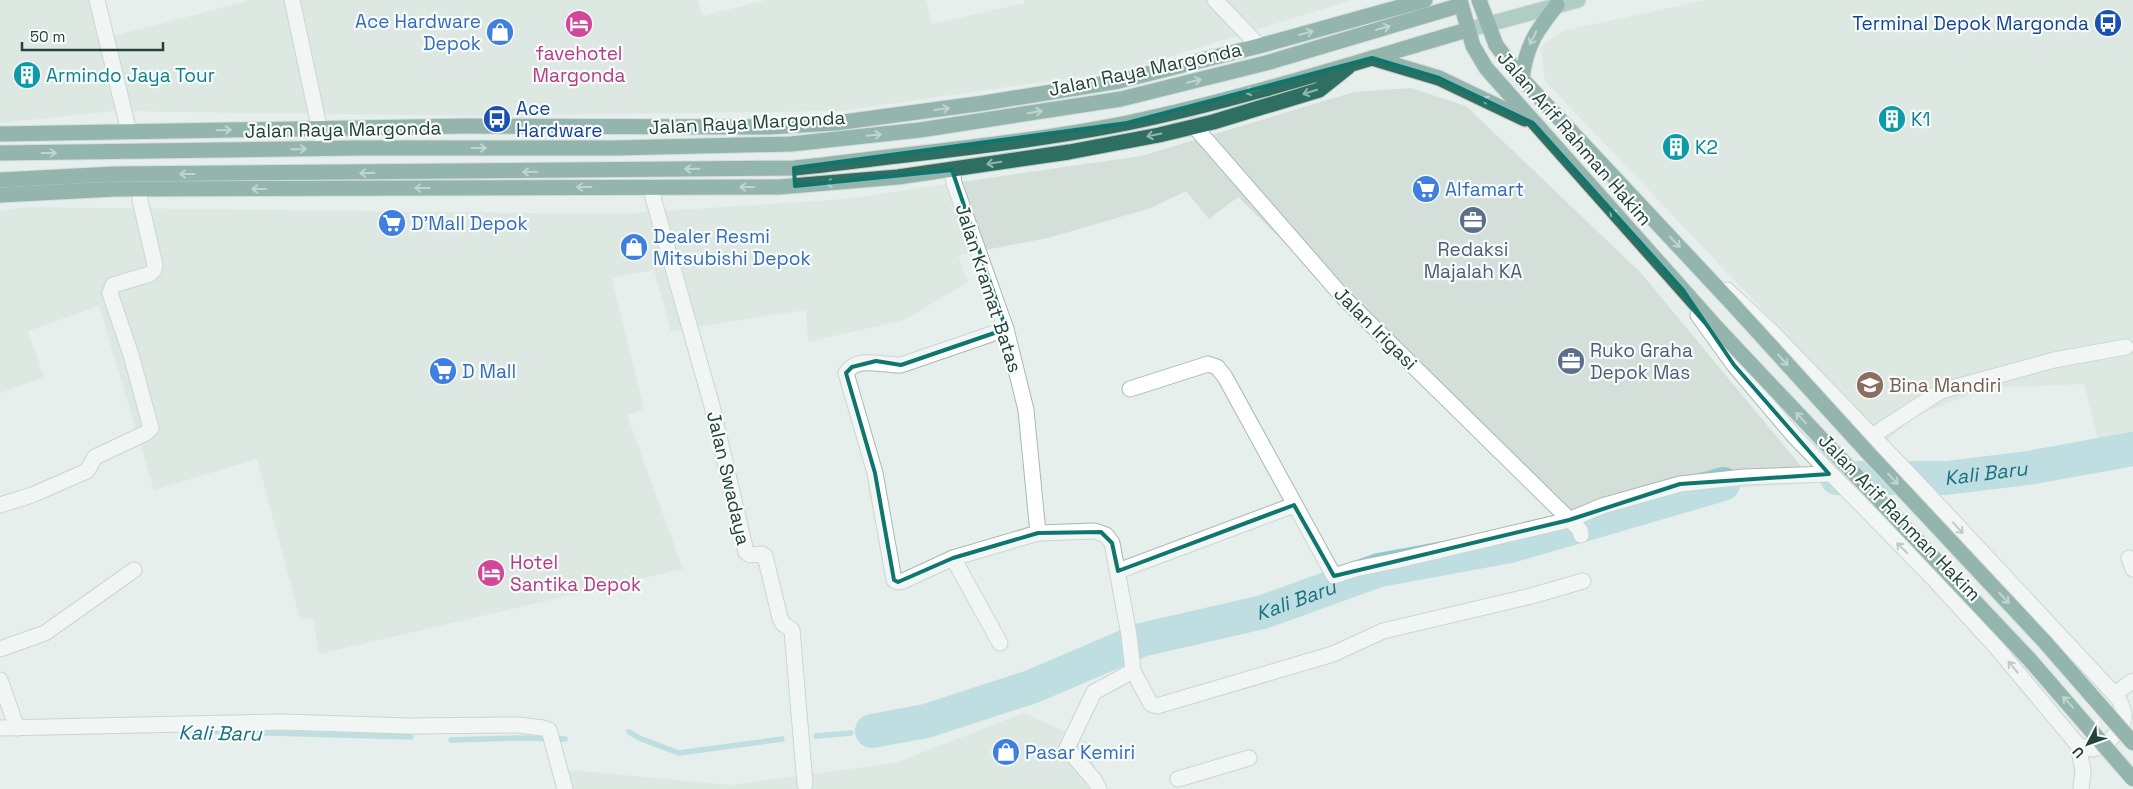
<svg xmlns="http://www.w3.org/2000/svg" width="2133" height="789" font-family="'Space Grotesk',sans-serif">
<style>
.built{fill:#d4dfda}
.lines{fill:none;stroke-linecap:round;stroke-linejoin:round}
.stream{stroke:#8ec9d4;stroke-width:5.5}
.river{stroke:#8ec9d4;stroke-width:34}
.street-casing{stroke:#a8b8b2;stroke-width:17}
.primary-casing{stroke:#c2cac8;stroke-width:17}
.highway-casing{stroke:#c2cac8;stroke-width:17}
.street{stroke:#fff;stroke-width:15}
.primary{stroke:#6aa596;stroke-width:15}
.highway{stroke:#2f6f62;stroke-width:15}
.highway-bridge-casing{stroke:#c2cac8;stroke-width:17;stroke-linecap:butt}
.highway-bridge{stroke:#2f6f62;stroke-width:15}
.oneway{stroke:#93b5ae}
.oneway2{stroke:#92a09c}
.marked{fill:none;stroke:#0f766e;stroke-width:4;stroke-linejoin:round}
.labels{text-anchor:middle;stroke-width:4.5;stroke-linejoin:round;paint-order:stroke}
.shop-label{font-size:19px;fill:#366cbe;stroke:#f7fbf9;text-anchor:start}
.transit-label{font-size:19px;fill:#164399;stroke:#f7fbf9;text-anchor:end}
.hotel-label{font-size:19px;fill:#b23c85;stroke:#f7fbf9}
.street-label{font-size:19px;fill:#24423a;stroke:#f7fbf9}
.culture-label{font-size:19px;fill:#0d838f;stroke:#f7fbf9;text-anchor:start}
.service-label{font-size:19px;fill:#4e5e75;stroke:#f7fbf9}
.education-label{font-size:19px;fill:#785e54;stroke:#f7fbf9;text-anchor:start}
.water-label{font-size:20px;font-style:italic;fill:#1c6f80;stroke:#f7fbf9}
</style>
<rect width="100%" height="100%" fill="#e6efeb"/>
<g class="built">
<path d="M0 0H89L98 40 251 0H698L703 16 766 0H926L932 24 1025 3 1024 0H1352L1127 70 840 111 481 116 114 111 0 123Z"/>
<path d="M1706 0H2133V462L2118 464 2103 460 2084 384 1989 388 1915 415 1887 441 1545 81 1541 47 1562 31Z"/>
<path d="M1411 88 1466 106 1641 273 1815 483 1664 492 1565 517 1238 197 1209 219 1186 191 1151 208 1048 238 958 255 968 282 904 320 808 342 806 310 671 331 654 270 612 278 644 410 627 415 683 569 319 654 313 618 300 619 257 459 154 490 99 306 28 331 44 377 0 393V211L26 207 617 214 844 199 1141 156 1354 92Z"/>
<path d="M1024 713 1088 742 1100 789H563L560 769 731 785 895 763Z"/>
</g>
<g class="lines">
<g class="stream">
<path d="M206 731 411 737"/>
<path d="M629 732 639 738 679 753 782 739"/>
<path d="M816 736 851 733"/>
<path d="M451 740 520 738 565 739"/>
</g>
<g class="river">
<path id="s1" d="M1837 478H1946L2028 468 2133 449"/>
<path id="s2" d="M872 731 926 721 1031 687 1141 640 1263 612 1379 570 1510 546 1723 484"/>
</g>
<defs>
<g id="street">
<path d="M97 0 129 132"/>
<path d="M292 0 324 149"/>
<path d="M1215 0 1259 46"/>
<path d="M1194 126 1343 297 1580 530 1581 535"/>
<path d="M952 170 954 183 1006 329 1026 410 1038 533 1095 531 1106 535 1112 543 1129 635 1133 671 1094 692 1067 748 1095 781 1099 789"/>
<path d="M650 187 712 406 746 552 750 555 762 554 765 556 780 618 783 624 792 630 805 784"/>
<path d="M1698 315 1734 365 1794 436 1932 577 1996 647 2078 745C2082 746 2088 749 2093 749 2105 747 2122 730 2124 719 2125 712 2121 705 2119 699L1912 477 1771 331 1727 290"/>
<path d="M1006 329 901 365C885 366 857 355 846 373L875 473 894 580 898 582 903 581 953 558 1038 533"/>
<path d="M1130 389 1208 364 1217 367 1225 377 1334 576 1355 569 1399 560 1569 520 1602 506 1680 484 1744 477 1829 474"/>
<path d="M1872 436 1941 391 2054 360 2126 347"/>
<path d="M0 505 32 495 87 471 95 457 146 433 151 428 131 355 110 293 113 285 150 274 154 270 155 265 140 200V190"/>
<path d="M953 558 1000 643"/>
<path d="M2129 558 2133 569"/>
<path d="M1118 571 1294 505"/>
<path d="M0 649 45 633 134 570"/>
<path d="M1133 671 1151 704 1157 706 1333 654 1383 631 1531 596 1583 581"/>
<path d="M0 680 17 728"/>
<path d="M2114 694 2133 681"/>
<path d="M0 728 283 722 409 726 518 725 543 728 549 730 565 789"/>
<path d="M2078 745 2083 771 2081 789"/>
<path d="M1178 779 1249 758"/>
</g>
<path id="primary" d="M1467 30 1578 0"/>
<g id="highway">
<path d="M1460 0 1473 46 1486 68 1717 328"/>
<path d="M1479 0 1496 45 1522 79 1727 298"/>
<path d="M1372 58 1439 78 1525 119"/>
<path d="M1522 79C1526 45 1537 30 1557 5"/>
<path d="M0 134 465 126 769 127 836 123 984 103 1119 81 1259 46 1425 0"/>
<path d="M0 153 356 148H615L791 144 920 130 1121 99 1266 63 1461 5"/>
<path d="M0 180 114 174 794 168 823 165C924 152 1027 143 1127 123 1242 99 1354 63 1467 30"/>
<path d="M0 195 115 189 779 187 898 177 1069 152 1159 135 1213 122 1319 90 1348 67"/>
</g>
</defs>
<use href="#street" class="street-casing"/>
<use href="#primary" class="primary-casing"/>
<use href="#highway" class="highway-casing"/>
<use href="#street" class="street"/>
<use href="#primary" class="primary"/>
<use href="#highway" class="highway"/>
<defs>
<g id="highway-bridge">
<path d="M1727 298 1870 455 2044 641 2133 743"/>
<path d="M1717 328 2030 660 2133 779"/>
</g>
</defs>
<use href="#highway-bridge" class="highway-bridge-casing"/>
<use href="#highway-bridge" class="highway-bridge"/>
</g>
<defs><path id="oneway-shaft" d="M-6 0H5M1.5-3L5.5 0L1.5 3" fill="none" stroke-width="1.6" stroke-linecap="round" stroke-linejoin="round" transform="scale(1.25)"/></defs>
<g class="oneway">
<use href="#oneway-shaft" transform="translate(1383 28) rotate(-16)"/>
<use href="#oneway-shaft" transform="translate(1306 33) rotate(-16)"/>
<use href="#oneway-shaft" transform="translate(1533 38) rotate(116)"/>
<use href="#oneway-shaft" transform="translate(1194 81) rotate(-14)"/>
<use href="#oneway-shaft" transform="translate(1252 91) rotate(165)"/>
<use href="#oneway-shaft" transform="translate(1310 92) rotate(163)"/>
<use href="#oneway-shaft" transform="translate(1489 101) rotate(-154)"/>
<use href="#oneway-shaft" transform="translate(942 109) rotate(-8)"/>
<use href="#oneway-shaft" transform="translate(1035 112) rotate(-9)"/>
<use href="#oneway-shaft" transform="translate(224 130) rotate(-2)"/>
<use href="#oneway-shaft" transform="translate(874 135) rotate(-6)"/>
<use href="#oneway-shaft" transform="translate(1154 135) rotate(169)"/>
<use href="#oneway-shaft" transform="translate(479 148)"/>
<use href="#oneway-shaft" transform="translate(299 149) rotate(-1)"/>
<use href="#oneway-shaft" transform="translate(49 153)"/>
<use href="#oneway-shaft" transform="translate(994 163) rotate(171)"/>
<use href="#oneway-shaft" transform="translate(692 169) rotate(179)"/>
<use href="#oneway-shaft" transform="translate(530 172) rotate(179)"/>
<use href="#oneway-shaft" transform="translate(367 173) rotate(180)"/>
<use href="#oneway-shaft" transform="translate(187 174) rotate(180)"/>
<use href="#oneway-shaft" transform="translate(833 183) rotate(175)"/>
<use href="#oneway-shaft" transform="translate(584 187) rotate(180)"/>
<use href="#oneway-shaft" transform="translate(747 187) rotate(180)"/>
<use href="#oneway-shaft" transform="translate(422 188) rotate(180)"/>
<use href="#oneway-shaft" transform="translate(259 189) rotate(180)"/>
<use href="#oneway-shaft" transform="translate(1615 215) rotate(-132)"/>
<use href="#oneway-shaft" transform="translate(1675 242) rotate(47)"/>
<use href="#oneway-shaft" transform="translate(1783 360) rotate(48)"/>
<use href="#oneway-shaft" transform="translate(1801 418) rotate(-133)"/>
<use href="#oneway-shaft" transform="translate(1893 479) rotate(47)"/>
<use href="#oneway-shaft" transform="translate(2004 598) rotate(47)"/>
<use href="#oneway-shaft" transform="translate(2068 702) rotate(-132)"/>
</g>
<g class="oneway2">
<use href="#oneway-shaft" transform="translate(1958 528) rotate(48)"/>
<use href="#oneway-shaft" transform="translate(1902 548) rotate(-135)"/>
<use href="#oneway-shaft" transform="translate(2013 667) rotate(-130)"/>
</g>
<path d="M0 0H2133V789H0ZM1372 58 1439 78 1533 123 1683 290 1734 365 1829 474 1680 484 1569 520 1334 576 1294 505 1118 571 1112 543 1101 532 1038 533 953 558 898 582 894 580 875 473 846 373 852 367 876 361 901 365 1006 329 952 170 795 186 794 168 1127 123Z" fill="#e6efeb" fill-opacity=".55" fill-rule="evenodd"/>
<path class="marked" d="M1372 58 1439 78 1533 123 1683 290 1734 365 1829 474 1680 484 1569 520 1334 576 1294 505 1118 571 1112 543 1101 532 1038 533 953 558 898 582 894 580 875 473 846 373 852 367 876 361 901 365 1006 329 952 170 795 186 794 168 1127 123Z"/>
<defs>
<symbol id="bus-disc" viewBox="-11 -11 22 22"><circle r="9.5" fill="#1a4fb4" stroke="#f7fbf9"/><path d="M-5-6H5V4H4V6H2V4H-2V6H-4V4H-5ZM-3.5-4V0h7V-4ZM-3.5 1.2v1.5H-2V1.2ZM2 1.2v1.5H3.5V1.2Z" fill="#fff"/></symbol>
<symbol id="hotel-disc" viewBox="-11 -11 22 22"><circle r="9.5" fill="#d1479c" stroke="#f7fbf9"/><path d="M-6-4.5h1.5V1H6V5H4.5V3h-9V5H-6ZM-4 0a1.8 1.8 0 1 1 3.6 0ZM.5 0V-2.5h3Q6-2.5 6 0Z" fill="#fff"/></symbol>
<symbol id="shop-disc" viewBox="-11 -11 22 22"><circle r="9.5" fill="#3f7fe0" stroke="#f7fbf9"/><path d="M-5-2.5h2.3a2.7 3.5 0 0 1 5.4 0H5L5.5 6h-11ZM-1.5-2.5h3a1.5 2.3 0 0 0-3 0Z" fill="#fff"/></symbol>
<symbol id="building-disc" viewBox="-11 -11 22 22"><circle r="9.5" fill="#0f9aa8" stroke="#f7fbf9"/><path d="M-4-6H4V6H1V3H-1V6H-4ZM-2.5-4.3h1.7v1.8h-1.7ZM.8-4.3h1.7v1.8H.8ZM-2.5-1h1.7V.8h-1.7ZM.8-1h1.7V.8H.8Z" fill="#fff"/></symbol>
<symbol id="supermarket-disc" viewBox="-11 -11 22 22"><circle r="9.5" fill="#3f7fe0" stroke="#f7fbf9"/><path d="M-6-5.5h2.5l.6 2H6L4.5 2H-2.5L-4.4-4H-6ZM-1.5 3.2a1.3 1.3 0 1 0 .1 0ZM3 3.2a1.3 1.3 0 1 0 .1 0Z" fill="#fff"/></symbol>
<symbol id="office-disc" viewBox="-11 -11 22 22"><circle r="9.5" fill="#5c6f8a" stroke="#f7fbf9"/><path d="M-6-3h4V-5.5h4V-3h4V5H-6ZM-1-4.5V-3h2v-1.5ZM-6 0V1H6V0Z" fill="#fff"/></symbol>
<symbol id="school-disc" viewBox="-11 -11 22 22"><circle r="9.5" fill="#8d6e63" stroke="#f7fbf9"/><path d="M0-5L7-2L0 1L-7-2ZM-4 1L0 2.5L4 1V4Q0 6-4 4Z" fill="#fff"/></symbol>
</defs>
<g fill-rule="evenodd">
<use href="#bus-disc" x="2092" y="7" width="32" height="32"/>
<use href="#hotel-disc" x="563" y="8" width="32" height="32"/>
<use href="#shop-disc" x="484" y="16" width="32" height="32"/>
<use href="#building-disc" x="11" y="59" width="32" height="32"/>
<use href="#bus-disc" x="481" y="103" width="32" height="32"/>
<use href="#building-disc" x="1876" y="103" width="32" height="32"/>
<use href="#building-disc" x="1660" y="131" width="32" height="32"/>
<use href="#supermarket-disc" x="1410" y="173" width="32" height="32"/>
<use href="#office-disc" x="1457" y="204" width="32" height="32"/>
<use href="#supermarket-disc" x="376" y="207" width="32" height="32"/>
<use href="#shop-disc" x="618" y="231" width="32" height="32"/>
<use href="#office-disc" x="1555" y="345" width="32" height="32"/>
<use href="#supermarket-disc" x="427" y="355" width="32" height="32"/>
<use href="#school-disc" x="1854" y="369" width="32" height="32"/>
<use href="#hotel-disc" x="475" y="557" width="32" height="32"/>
<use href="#shop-disc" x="990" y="736" width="32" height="32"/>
</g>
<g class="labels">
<g class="shop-label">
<text x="481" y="28" text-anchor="end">Ace Hardware<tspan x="481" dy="22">Depok</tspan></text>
<text x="1445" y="196">Alfamart</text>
<text x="411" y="230">D'Mall Depok</text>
<text x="653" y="243">Dealer Resmi<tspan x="653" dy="22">Mitsubishi Depok</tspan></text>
<text x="462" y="378">D Mall</text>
<text x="1025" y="759">Pasar Kemiri</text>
</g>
<g class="transit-label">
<text x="2089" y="30">Terminal Depok Margonda</text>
<text x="516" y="115" text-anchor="start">Ace<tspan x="516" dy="22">Hardware</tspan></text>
</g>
<g class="hotel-label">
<text x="579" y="60">favehotel<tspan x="579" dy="22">Margonda</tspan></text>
<text x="510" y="569" text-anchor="start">Hotel<tspan x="510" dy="22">Santika Depok</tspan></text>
</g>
<g class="street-label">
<text transform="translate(1145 69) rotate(-12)" y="7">Jalan Raya Margonda</text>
<text transform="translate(747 122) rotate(-3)" y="7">Jalan Raya Margonda</text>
<text transform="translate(343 129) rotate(-1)" y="7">Jalan Raya Margonda</text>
<text transform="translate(1575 138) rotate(49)" y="7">Jalan Arif Rahman Hakim</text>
<text transform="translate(989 288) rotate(72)" y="7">Jalan Kramat Batas</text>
<text transform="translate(1376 328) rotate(45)" y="7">Jalan Irigasi</text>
<text transform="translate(729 478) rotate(77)" y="7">Jalan Swadaya</text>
<text transform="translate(1900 517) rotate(46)" y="7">Jalan Arif Rahman Hakim</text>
</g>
<g class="culture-label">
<text x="46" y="82">Armindo Jaya Tour</text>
<text x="1911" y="126">K1</text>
<text x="1695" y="154">K2</text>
</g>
<g class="service-label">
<text x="1473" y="256">Redaksi<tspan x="1473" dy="22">Majalah KA</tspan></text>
<text x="1590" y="357" text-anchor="start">Ruko Graha<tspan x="1590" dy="22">Depok Mas</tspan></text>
</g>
<g class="education-label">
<text x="1889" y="392">Bina Mandiri</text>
</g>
<g class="water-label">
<text dy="7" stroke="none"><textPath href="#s1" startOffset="149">Kali Baru</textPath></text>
<text dy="7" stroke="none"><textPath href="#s2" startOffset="445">Kali Baru</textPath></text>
<text transform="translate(220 733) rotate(1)" y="7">Kali Baru</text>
</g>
</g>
<g transform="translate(2088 744) rotate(229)" stroke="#f7fbf9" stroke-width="4" paint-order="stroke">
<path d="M0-4L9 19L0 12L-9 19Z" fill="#24423a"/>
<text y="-8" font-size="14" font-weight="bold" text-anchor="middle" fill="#24423a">U</text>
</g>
<path d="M22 42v8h141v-8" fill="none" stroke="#24423a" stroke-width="2.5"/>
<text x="30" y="42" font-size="15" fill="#24423a" stroke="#f7fbf9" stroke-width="4" paint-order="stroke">50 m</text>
</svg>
